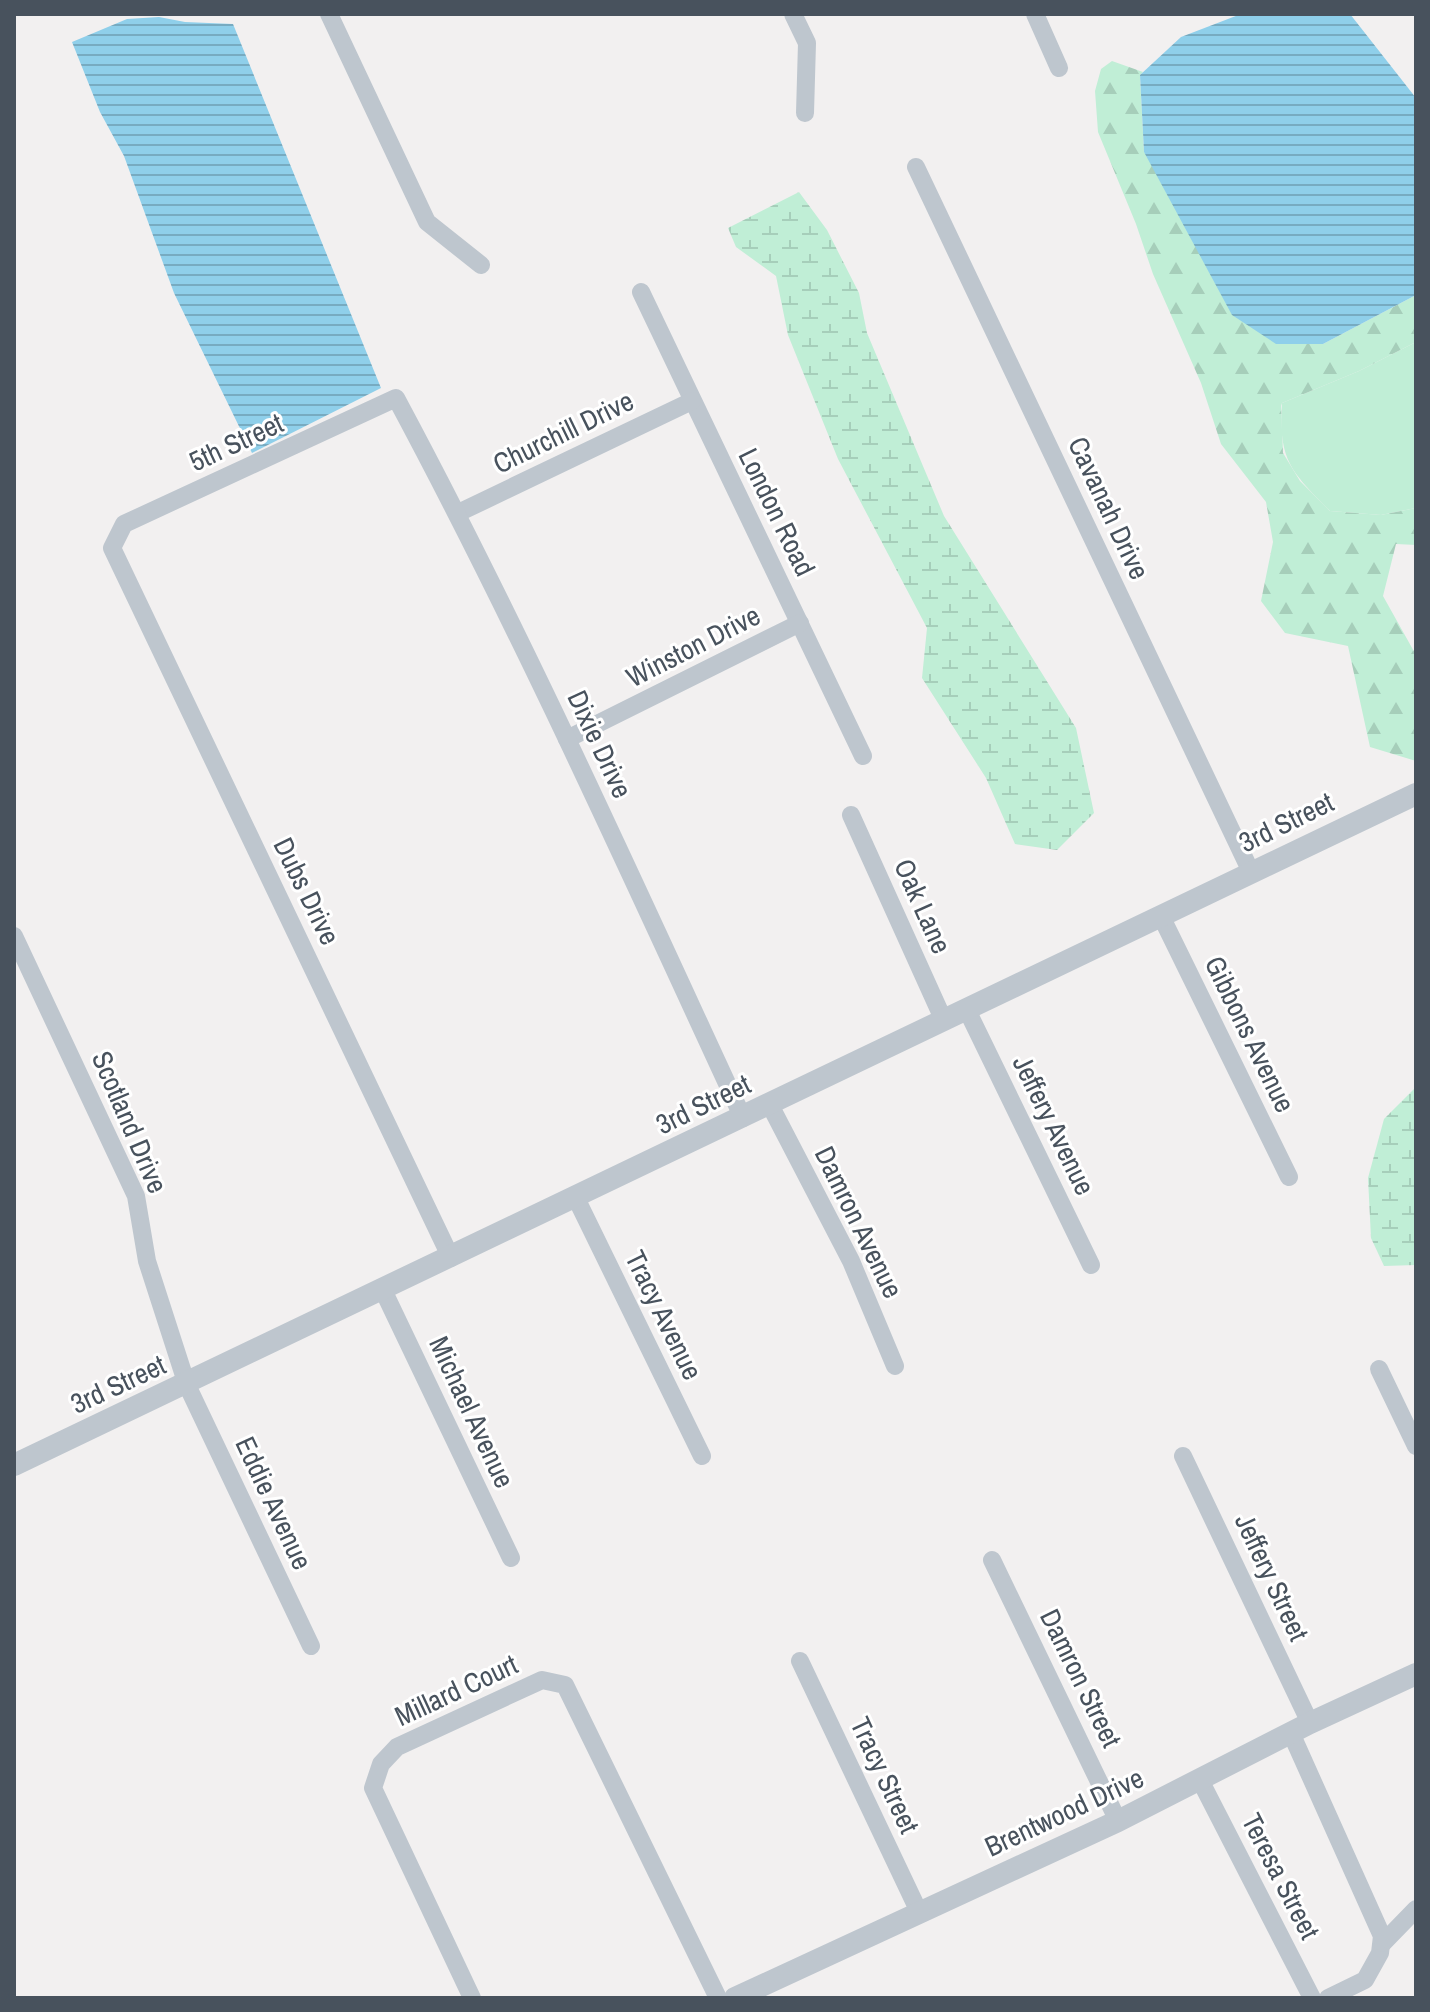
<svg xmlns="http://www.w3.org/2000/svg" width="1430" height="2012" font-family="'Archivo Narrow',sans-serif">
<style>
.green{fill:#c0eed6}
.forest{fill:url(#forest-firs)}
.wetland{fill:url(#wetland-marsh)}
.water{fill:url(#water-rules)}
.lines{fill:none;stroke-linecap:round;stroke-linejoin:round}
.minor{stroke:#bec6ce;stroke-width:18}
.tertiary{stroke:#bec6ce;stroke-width:22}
.labels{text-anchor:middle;stroke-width:6;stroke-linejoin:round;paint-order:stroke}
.street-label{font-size:28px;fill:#48525d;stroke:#fff}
</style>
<defs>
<pattern id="forest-firs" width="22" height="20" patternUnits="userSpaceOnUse" patternTransform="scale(2)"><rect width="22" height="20" fill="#c0eed6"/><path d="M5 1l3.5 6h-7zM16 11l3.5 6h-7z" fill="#a6ceba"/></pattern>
<pattern id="wetland-marsh" width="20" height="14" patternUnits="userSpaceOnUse" patternTransform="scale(2)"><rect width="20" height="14" fill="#c0eed6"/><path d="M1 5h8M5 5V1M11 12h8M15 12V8" fill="none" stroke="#a6ceba"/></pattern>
<pattern id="water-rules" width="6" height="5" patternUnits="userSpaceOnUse" patternTransform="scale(2)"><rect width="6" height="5" fill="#8fcfea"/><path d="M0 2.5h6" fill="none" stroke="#77abc1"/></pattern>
</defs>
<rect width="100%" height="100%" fill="#f2f0f0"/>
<path class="green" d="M1416 342V508L1381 515 1330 511C1292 472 1278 461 1282 403L1359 371Z"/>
<path class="forest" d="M1112 61 1143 72 1140 75 1144 152 1323 344 1416 295V342L1359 371 1282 403 1281 406 1283 453 1300 481 1330 511 1381 515 1416 508V545L1396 544 1383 596 1416 655V761L1370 747 1348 646 1285 633 1261 601 1273 542 1266 502 1221 444 1201 383 1153 274 1136 224 1098 132 1095 91 1101 69Z"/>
<g class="wetland">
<path d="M799 192 827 230 859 293 867 333 944 516 1076 728 1094 813 1057 850 1015 844 986 778 922 678 927 628 838 459 788 335 776 276 736 247 728 228Z"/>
<path d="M1416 1087V1265L1384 1266 1371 1238 1368 1178 1384 1119Z"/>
</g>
<g class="water">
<path d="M1241 14H1350L1416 98V295L1323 344H1276L1232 315 1144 152 1140 75 1181 37Z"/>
<path d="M159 17 185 22 233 24 381 388 252 453 174 293 124 156 100 112 72 42 127 19Z"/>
</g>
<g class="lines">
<g class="minor">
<path d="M329 14 427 222 481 265"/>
<path d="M793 14 807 43 805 113"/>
<path d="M1035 14 1059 68"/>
<path d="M916 167 1251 872"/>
<path d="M641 292 863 756"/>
<path d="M458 513 692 401"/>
<path d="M567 739 800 623"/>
<path d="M851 815 944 1021"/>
<path d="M1161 916 1289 1177"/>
<path d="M14 936 136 1196 147 1261 187 1385 311 1646"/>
<path d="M967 1010 1091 1265"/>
<path d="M770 1105 851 1261 895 1366"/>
<path d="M576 1198 702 1456"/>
<path d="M451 1258 112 548 124 524 396 398C522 633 631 876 743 1118"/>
<path d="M383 1290 511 1558"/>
<path d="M1379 1369 1416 1446"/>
<path d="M1183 1456 1310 1723"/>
<path d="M992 1560 1118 1821"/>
<path d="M800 1661 919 1912"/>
<path d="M1291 1733 1382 1936 1380 1953 1365 1980 1328 1998"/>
<path d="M1200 1780 1312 1998"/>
<path d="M1383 1943 1416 1909"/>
<path d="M472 1998 373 1788 381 1764 397 1747 542 1680 565 1685 718 1998"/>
</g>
<g class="tertiary">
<path d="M14 1465 1416 794"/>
<path d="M735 1998 1118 1821 1310 1723 1416 1674"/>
</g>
</g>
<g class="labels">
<g class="street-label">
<text transform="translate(563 432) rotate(-26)" y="10">Churchill Drive</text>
<text transform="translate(236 442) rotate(-25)" y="10">5th Street</text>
<text transform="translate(1109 508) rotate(65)" y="10">Cavanah Drive</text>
<text transform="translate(777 512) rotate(64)" y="10">London Road</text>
<text transform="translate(693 646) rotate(-27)" y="10">Winston Drive</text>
<text transform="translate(600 744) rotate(65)" y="10">Dixie Drive</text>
<text transform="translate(1286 822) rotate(-26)" y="10">3rd Street</text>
<text transform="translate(307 891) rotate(64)" y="10">Dubs Drive</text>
<text transform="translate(923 906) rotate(66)" y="10">Oak Lane</text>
<text transform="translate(1250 1034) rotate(64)" y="10">Gibbons Avenue</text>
<text transform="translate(703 1104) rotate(-26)" y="10">3rd Street</text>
<text transform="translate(130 1122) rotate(67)" y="10">Scotland Drive</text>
<text transform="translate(1054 1125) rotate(64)" y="10">Jeffery Avenue</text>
<text transform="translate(859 1222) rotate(64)" y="10">Damron Avenue</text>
<text transform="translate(664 1315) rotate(64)" y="10">Tracy Avenue</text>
<text transform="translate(118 1384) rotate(-25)" y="10">3rd Street</text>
<text transform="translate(472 1412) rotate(65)" y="10">Michael Avenue</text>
<text transform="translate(274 1503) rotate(65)" y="10">Eddie Avenue</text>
<text transform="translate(1272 1577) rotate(65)" y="10">Jeffery Street</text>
<text transform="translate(1081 1678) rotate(64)" y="10">Damron Street</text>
<text transform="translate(456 1690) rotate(-25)" y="10">Millard Court</text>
<text transform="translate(885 1775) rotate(65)" y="10">Tracy Street</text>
<text transform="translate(1064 1812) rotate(-25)" y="10">Brentwood Drive</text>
<text transform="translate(1281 1876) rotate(63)" y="10">Teresa Street</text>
</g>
</g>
<rect width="1430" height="2012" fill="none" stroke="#48525d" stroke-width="32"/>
</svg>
